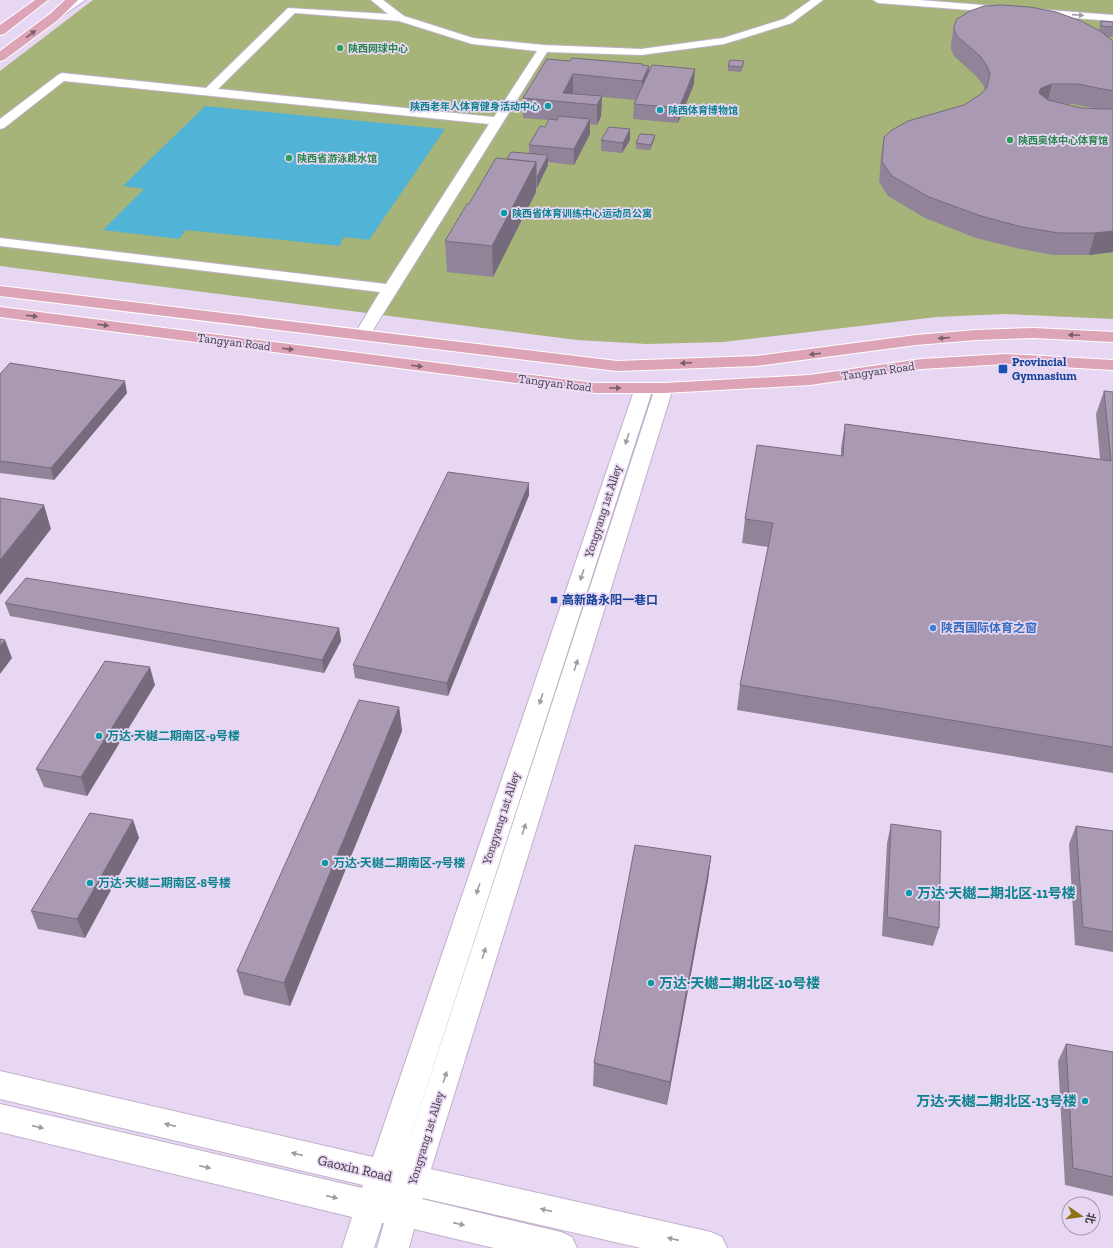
<svg xmlns="http://www.w3.org/2000/svg" width="1113" height="1248" font-family="'Zilla Slab','Noto Sans SC',serif">
<style>
.green{fill:#a6b379}
.water{fill:#51b3d6}
.lines{fill:none;stroke-linecap:round;stroke-linejoin:round}
.street-casing{stroke:#c1b0ca;stroke-width:2}
.secondary-casing{stroke:#c1b0ca;stroke-width:2}
.primary-casing{stroke:#fff;stroke-width:2}
.street{fill:#fff;fill-rule:evenodd}
.secondary{fill:#fff;fill-rule:evenodd}
.primary{fill:#dda3b6;fill-rule:evenodd}
.wall{fill:#918499;fill-rule:evenodd}
.shaded-wall{fill:#766b7d}
.building{fill:#a999b2;stroke:#766b7d}
.oneway{fill:#a09ca2}
.oneway2{fill:#785f6c}
.leisure-dot{fill:#2e9e5b;stroke:#e8d7f2;stroke-width:1.5}
.culture-dot{fill:#0f9aa8;stroke:#e8d7f2;stroke-width:1.5}
.transit-dot{fill:#1a4fb4;stroke:#e8d7f2;stroke-width:1.5}
.shop-dot{fill:#3f7fe0;stroke:#e8d7f2;stroke-width:1.5}
.labels{text-anchor:middle;stroke-width:3.5;stroke-linejoin:round;paint-order:stroke}
.far-leisure-label{font-size:10px;font-weight:bold;fill:#27864d;stroke:#e8d7f2;text-anchor:start}
.far-culture-label{font-size:10px;font-weight:bold;fill:#0d838f;stroke:#e8d7f2;text-anchor:start}
.street-label{font-size:12px;fill:#413a44;stroke:#e8d7f2}
.transit-label{font-size:12px;font-weight:bold;fill:#164399;stroke:#e8d7f2;text-anchor:start}
.shop-label{font-size:12px;font-weight:bold;fill:#366cbe;stroke:#e8d7f2;text-anchor:start}
.culture-label{font-size:12px;font-weight:bold;fill:#0d838f;stroke:#e8d7f2;text-anchor:start}
.near-culture-label{font-size:14px;font-weight:bold;fill:#0d838f;stroke:#e8d7f2;text-anchor:start}
.near-street-label{font-size:14px;fill:#413a44;stroke:#e8d7f2}
</style>
<rect width="100%" height="100%" fill="#e8d7f2"/>
<path class="green" d="M93 0H1113V319L1005 314 937 317 723 342 647 344 577 340 0 266V71Z"/>
<path class="water" d="M205 106 445 129 369 240 344 237 339 246 186 230 179 239 103 230 144 189 123 186Z"/>
<g class="lines">
<defs>
<g id="street">
<path d="M73 0H85L58 19H50L49 17 50 15Z"/>
<path d="M371 0H383L404 16 473 38 544 45 641 49 723 38 784 19 811 0H823L792 23 724 44 641 55 547 52 368 338 362 340 356 338 354 335 380 292 0 246V238L386 284 489 124 64 81 4 128 0 129V119L58 75 62 73 206 88 288 8 388 14ZM295 13 399 21 472 44 537 51 494 117 218 89Z"/>
<path d="M873 0H919L1113 15V21L878 3Z"/>
</g>
<path id="secondary" d="M644 383 650 384 653 388 402 1163 655 388 658 384 664 383 670 384 673 388 431 1169 711 1232 722 1237 727 1248H641L423 1198 422 1199 561 1232 572 1237 577 1248H494L414 1229 409 1248H377L384 1223H382L374 1248H342L352 1217 0 1132V1104L362 1188 363 1185 0 1099V1071L373 1157 635 388 638 384Z"/>
<g id="primary">
<path d="M35 0H48L4 34 0 35V25Z"/>
<path d="M65 0H78L58 20 4 60 0 61V51L50 14Z"/>
<path d="M0 286 617 361 756 356 916 335 976 330 1034 328 1113 332V342L1034 338 976 340 916 345 756 366 617 371 0 296Z"/>
<path d="M0 307 595 383H664L810 375 921 359 1006 354 1113 360V370L1006 364 921 369 810 385 664 393H595L0 317Z"/>
</g>
</defs>
<use href="#street" class="street-casing"/>
<use href="#secondary" class="secondary-casing"/>
<use href="#primary" class="primary-casing"/>
<use href="#street" class="street"/>
<use href="#secondary" class="secondary"/>
<use href="#primary" class="primary"/>
</g>
<g class="wall">
<path d="M1101 21 1113 22V37H1107L1113 41V252L1089 255H1053L1016 248 976 238 925 218 888 196 879 182 881 157 884 137 964 105 981 94 985 90 983 85 976 76 954 56 951 49V44L954 26 1099 30ZM1063 104H1073L1098 109 1081 108Z"/>
<path d="M570 61 643 65 649 70 694 84 678 123 633 119 634 104 636 100 602 97 601 116 597 125 590 124V134L574 165 548 162V165L537 188H536V192L493 277 447 272 445 241 469 204 507 159 529 153V145L545 127 549 120 523 118V98Z"/>
<path d="M744 61 743 66 741 72 728 71V66Z"/>
<path d="M655 135 654 140 650 150 636 149V143Z"/>
<path d="M601 140H630L622 153 601 151Z"/>
<path d="M0 374 127 393 54 480 0 473Z"/>
<path d="M1104 391 1113 392V773L737 710 740 685 768 547 742 543 745 519 841 456V448L845 424 1100 459 1096 414Z"/>
<path d="M529 495 448 696 355 678 353 665Z"/>
<path d="M5 603 339 628 341 641 324 673 10 616Z"/>
<path d="M155 685 87 796 44 787 36 769Z"/>
<path d="M399 707 402 731 290 1006 244 995 237 971Z"/>
<path d="M133 820 139 838 85 938 38 929 31 911Z"/>
<path d="M891 824 939 928 933 946 882 936 887 843Z"/>
<path d="M1076 826 1113 831V952L1075 945 1069 844Z"/>
<path d="M711 856 708 880 667 1105 593 1086 594 1063Z"/>
<path d="M1066 1044 1113 1052V1196L1065 1185 1058 1061Z"/>
</g>
<g class="shaded-wall">
<path d="M744 61 743 66 741 72 742 67Z"/>
<path d="M649 66 648 85 642 100V81Z"/>
<path d="M695 69 694 84 678 123 679 108Z"/>
<path d="M573 74V94L563 93Z"/>
<path d="M1052 84 1047 104 1035 109 1040 89 1044 87Z"/>
<path d="M602 96 601 116 597 125V105Z"/>
<path d="M590 119V134L574 165V149Z"/>
<path d="M630 129V140L622 153 623 143Z"/>
<path d="M655 135 654 140 650 150 651 145Z"/>
<path d="M548 155V165L537 188V177Z"/>
<path d="M536 162V192L493 277 492 246Z"/>
<path d="M1113 231V252L1089 255 1095 233Z"/>
<path d="M125 381 127 393 54 480 51 468Z"/>
<path d="M529 483V495L448 696 447 683Z"/>
<path d="M44 505 51 529 0 595V560Z"/>
<path d="M339 628 341 641 324 673 322 660Z"/>
<path d="M5 640 12 658 0 674V646Z"/>
<path d="M150 667 155 685 87 796 81 777Z"/>
<path d="M399 707 402 731 290 1006 284 983Z"/>
<path d="M133 820 139 838 85 938 77 919Z"/>
<path d="M711 856 708 880 667 1105 670 1082Z"/>
</g>
<g class="building">
<path d="M1001 5 1030 7 1056 12 1081 21 1100 31 1113 41V91L1078 84H1052L1044 87 1040 89 1039 93 1048 100 1081 108 1104 109H1113V231L1095 233H1059L1022 227 981 216 929 197 892 176 882 162 884 137 892 130 908 121 964 105 981 94 987 87 990 74 987 66 980 56 958 37 954 30V26L957 19 970 11 984 6Z"/>
<path d="M1101 21 1113 22V27L1101 26Z"/>
<path d="M572 58 643 64 642 65 649 66 642 81 573 74 563 93 602 96 597 105 523 98 547 59 570 61Z"/>
<path d="M730 60 744 61 742 67 728 66Z"/>
<path d="M652 65 695 69 679 108 634 104Z"/>
<path d="M559 116 590 119 574 149 529 145 540 126 545 127 549 119 557 120Z"/>
<path d="M609 127 630 129 623 143 601 140Z"/>
<path d="M640 134 655 135 651 145 636 143Z"/>
<path d="M511 152 548 155 537 177H536V162L507 159Z"/>
<path d="M496 158 536 162 492 246 445 241 467 204H469Z"/>
<path d="M10 363 125 381 51 468 0 461V374Z"/>
<path d="M1104 391 1113 392V747L740 685 773 523 745 519 757 445 843 456 845 424 1111 461Z"/>
<path d="M448 472 529 483 447 683 353 665Z"/>
<path d="M0 498 44 505 0 560Z"/>
<path d="M26 578 339 628 322 660 5 603Z"/>
<path d="M0 639 5 640 0 646Z"/>
<path d="M105 661 150 667 81 777 36 769Z"/>
<path d="M359 700 399 707 284 983 237 971Z"/>
<path d="M90 813 133 820 77 919 31 911Z"/>
<path d="M891 824 941 831 939 928 887 917Z"/>
<path d="M1076 826 1113 831V932L1083 927Z"/>
<path d="M635 845 711 856 670 1082 594 1063Z"/>
<path d="M1066 1044 1113 1052V1177L1073 1168Z"/>
</g>
<defs><path id="oneway-solid" d="M-6-.8H1V-3.2L6.5 0L1 3.2V.8H-6Z"/></defs>
<g class="oneway">
<use href="#oneway-solid" transform="translate(1078 15) rotate(4)"/>
<use href="#oneway-solid" transform="translate(627 439) rotate(108)"/>
<use href="#oneway-solid" transform="translate(582 575) rotate(108)"/>
<use href="#oneway-solid" transform="translate(576 665) rotate(-72)"/>
<use href="#oneway-solid" transform="translate(541 699) rotate(108)"/>
<use href="#oneway-solid" transform="translate(524 829) rotate(-72)"/>
<use href="#oneway-solid" transform="translate(478 889) rotate(108)"/>
<use href="#oneway-solid" transform="translate(484 953) rotate(-72)"/>
<use href="#oneway-solid" transform="translate(445 1077) rotate(-72)"/>
<use href="#oneway-solid" transform="translate(170 1125) rotate(-167)"/>
<use href="#oneway-solid" transform="translate(38 1127) rotate(13)"/>
<use href="#oneway-solid" transform="translate(297 1154) rotate(-167)"/>
<use href="#oneway-solid" transform="translate(205 1167) rotate(13)"/>
<use href="#oneway-solid" transform="translate(332 1197) rotate(13)"/>
<use href="#oneway-solid" transform="translate(546 1210) rotate(-167)"/>
<use href="#oneway-solid" transform="translate(459 1224) rotate(13)"/>
<use href="#oneway-solid" transform="translate(673 1239) rotate(-167)"/>
</g>
<g class="oneway2">
<use href="#oneway-solid" transform="translate(31 34) rotate(-37)"/>
<use href="#oneway-solid" transform="translate(32 316) rotate(7)"/>
<use href="#oneway-solid" transform="translate(103 325) rotate(7)"/>
<use href="#oneway-solid" transform="translate(1074 335) rotate(-178)"/>
<use href="#oneway-solid" transform="translate(944 338) rotate(175)"/>
<use href="#oneway-solid" transform="translate(288 349) rotate(7)"/>
<use href="#oneway-solid" transform="translate(815 354) rotate(173)"/>
<use href="#oneway-solid" transform="translate(686 363) rotate(178)"/>
<use href="#oneway-solid" transform="translate(417 366) rotate(7)"/>
<use href="#oneway-solid" transform="translate(615 388)"/>
</g>
<g class="leisure-dot">
<circle cx="340" cy="48" r="4"/>
<circle cx="1010" cy="140" r="4"/>
<circle cx="289" cy="158" r="4"/>
</g>
<g class="culture-dot">
<circle cx="548" cy="106" r="4"/>
<circle cx="660" cy="110" r="4"/>
<circle cx="504" cy="213" r="4"/>
<circle cx="99" cy="736" r="4"/>
<circle cx="325" cy="863" r="4"/>
<circle cx="90" cy="883" r="4"/>
<circle cx="909" cy="893" r="4"/>
<circle cx="651" cy="983" r="4"/>
<circle cx="1085" cy="1101" r="4"/>
</g>
<g class="transit-dot">
<rect x="998" y="364" width="10" height="10" rx="2"/>
<rect x="550" y="596" width="8" height="8" rx="2"/>
</g>
<circle class="shop-dot" cx="933" cy="628" r="4"/>
<g class="labels">
<g class="far-leisure-label">
<text x="348" y="52">陕西网球中心</text>
<text x="1018" y="144">陕西奥体中心体育馆</text>
<text x="297" y="162">陕西省游泳跳水馆</text>
</g>
<g class="far-culture-label">
<text x="540" y="110" text-anchor="end">陕西老年人体育健身活动中心</text>
<text x="668" y="114">陕西体育博物馆</text>
<text x="512" y="217">陕西省体育训练中心运动员公寓</text>
</g>
<g class="street-label">
<text transform="translate(234 342) rotate(7)" y="4">Tangyan Road</text>
<text transform="translate(878 371) rotate(-8)" y="4">Tangyan Road</text>
<text transform="translate(555 383) rotate(7)" y="4">Tangyan Road</text>
<text transform="translate(603 511) rotate(-72)" y="4">Yongyang 1st Alley</text>
<text transform="translate(501 818) rotate(-72)" y="4">Yongyang 1st Alley</text>
<text transform="translate(426 1138) rotate(-73)" y="4">Yongyang 1st Alley</text>
</g>
<g class="transit-label">
<text x="1012" y="366">Provincial<tspan x="1012" dy="14">Gymnasium</tspan></text>
<text x="562" y="604">高新路永阳一巷口</text>
</g>
<g class="shop-label">
<text x="941" y="632">陕西国际体育之窗</text>
</g>
<g class="culture-label">
<text x="107" y="740">万达·天樾二期南区-9号楼</text>
<text x="333" y="867">万达·天樾二期南区-7号楼</text>
<text x="98" y="887">万达·天樾二期南区-8号楼</text>
</g>
<g class="near-culture-label">
<text x="917" y="898">万达·天樾二期北区-11号楼</text>
<text x="659" y="988">万达·天樾二期北区-10号楼</text>
<text x="1077" y="1106" text-anchor="end">万达·天樾二期北区-13号楼</text>
</g>
<g class="near-street-label">
<text transform="translate(355 1168) rotate(13)" y="5">Gaoxin Road</text>
</g>
</g>
<g transform="translate(1081 1216) rotate(103)"><circle r="19" fill="#e8d7f2" stroke="#a598ac"/>
<path d="M0-3L7 15L0 10L-7 15Z" fill="#8b7215"/>
<text y="-6" font-size="11" font-weight="bold" text-anchor="middle" fill="#413a44">北</text>
</g>
</svg>
